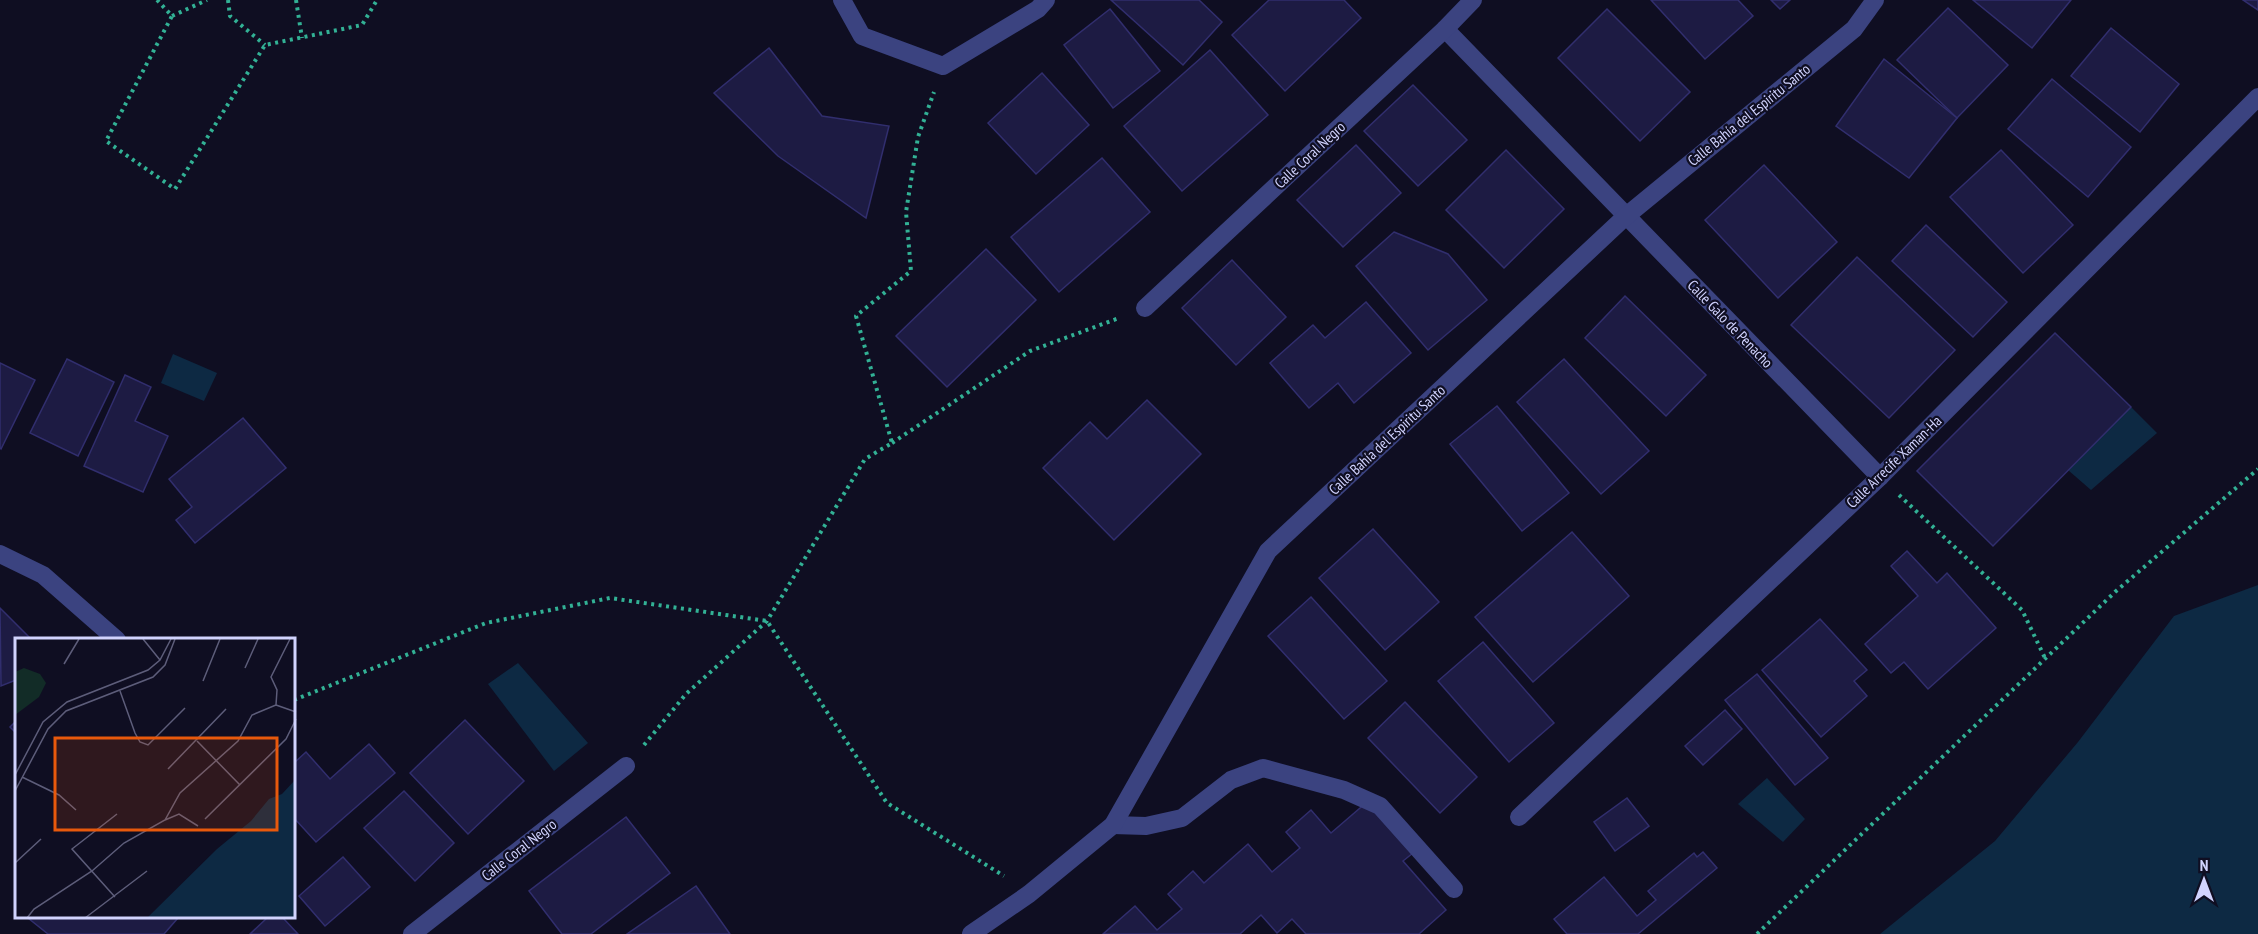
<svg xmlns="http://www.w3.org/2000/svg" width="2258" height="934" font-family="'PT Sans Narrow',sans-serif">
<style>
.water{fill:#0d2943}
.building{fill:#1d1b43;stroke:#312e6e;stroke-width:1.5}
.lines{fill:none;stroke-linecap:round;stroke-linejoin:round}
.path{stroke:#32b195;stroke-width:4;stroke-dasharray:3 4.5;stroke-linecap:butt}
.minor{stroke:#3b4380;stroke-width:18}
.labels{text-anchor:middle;stroke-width:4.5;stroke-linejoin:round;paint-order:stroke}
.street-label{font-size:15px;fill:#d1d3fe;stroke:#0f0e22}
.inset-road{fill:none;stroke:#5d5d7a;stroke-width:1.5}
.view{fill:#e8590c;fill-opacity:0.15;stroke:#e8590c;stroke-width:3}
.inset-edge{fill:none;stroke:#d1d3fe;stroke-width:3}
</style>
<rect width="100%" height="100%" fill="#0f0e22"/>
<g class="water">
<path d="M173 354 217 373 204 401 161 383Z"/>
<path d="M2131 407 2157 433 2091 490 2068 470Z"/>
<path d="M2258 585V934H1880L1995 841 2078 742 2174 616Z"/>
<path d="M518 663 588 743 554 771 488 684Z"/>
<path d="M1767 778 1805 819 1783 842 1738 804Z"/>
</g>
<g class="building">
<path d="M1111 0H1199L1222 22 1183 65Z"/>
<path d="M1269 0H1344L1361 18 1285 91 1232 35Z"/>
<path d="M1651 0H1738L1753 16 1705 59Z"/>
<path d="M1771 0H1790L1780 9Z"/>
<path d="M1973 0H2071L2032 48Z"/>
<path d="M2243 0H2258V10Z"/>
<path d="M1948 8 2008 65 1957 118 1897 60Z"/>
<path d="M1110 9 1160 71 1113 108 1064 45Z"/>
<path d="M1607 9 1690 92 1640 141 1558 58Z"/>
<path d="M2111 28 2179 84 2140 132 2071 76Z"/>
<path d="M769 48 822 116 889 126 866 218 778 156 714 93Z"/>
<path d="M1210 50 1268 115 1182 191 1124 126Z"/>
<path d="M1884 59 1957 118 1909 178 1836 126Z"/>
<path d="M1042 73 1089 125 1036 174 988 123Z"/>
<path d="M2052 79 2131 147 2088 197 2008 129Z"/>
<path d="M1413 85 1467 140 1418 186 1364 131Z"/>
<path d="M1356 145 1401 193 1343 247 1297 200Z"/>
<path d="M1506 150 1564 209 1504 268 1446 210Z"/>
<path d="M2001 150 2073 225 2023 273 1950 197Z"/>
<path d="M1102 158 1150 212 1059 292 1011 237Z"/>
<path d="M1764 165 1837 242 1778 298 1705 220Z"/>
<path d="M1926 225 2007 302 1973 337 1892 261Z"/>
<path d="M1394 232 1448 254 1487 300 1428 350 1356 266Z"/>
<path d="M986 249 1036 300 947 387 896 336Z"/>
<path d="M1857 257 1955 350 1889 418 1791 325Z"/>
<path d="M1232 260 1286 317 1236 365 1182 308Z"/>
<path d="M1625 296 1706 375 1666 416 1585 338Z"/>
<path d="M1366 302 1411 353 1354 403 1338 383 1309 408 1270 363 1313 325 1325 338Z"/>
<path d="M2055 333 2131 407 1993 546 1917 471Z"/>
<path d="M67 359 114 382 78 456 30 433Z"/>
<path d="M1564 359 1649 451 1601 494 1517 402Z"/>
<path d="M0 363 35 380 1 449 0 448Z"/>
<path d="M125 375 151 387 135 421 168 436 143 492 84 466Z"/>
<path d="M1147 400 1201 454 1114 540 1043 468 1090 422 1107 439Z"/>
<path d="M1497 406 1569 493 1522 531 1450 444Z"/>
<path d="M243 418 286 468 195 543 176 520 192 507 169 479Z"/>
<path d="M1373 529 1439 602 1385 650 1319 578Z"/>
<path d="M1572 532 1629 596 1533 682 1475 617Z"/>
<path d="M1907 551 1937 583 1947 573 1996 628 1928 689 1904 662 1891 673 1865 644 1918 596 1891 566Z"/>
<path d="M1311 597 1387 681 1344 719 1268 636Z"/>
<path d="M0 608 32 640H16V680L1 686Z"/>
<path d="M1820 619 1867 670 1854 681 1867 696 1821 737 1762 670Z"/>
<path d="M1483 642 1554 723 1509 762 1438 681Z"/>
<path d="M1757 674 1828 758 1795 785 1725 700Z"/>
<path d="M1405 702 1477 777 1440 813 1368 738Z"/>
<path d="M1725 710 1742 729 1703 765 1685 746Z"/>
<path d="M465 720 524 781 468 834 410 773Z"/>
<path d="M16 721V733L10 727Z"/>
<path d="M369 744 395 773 316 842 294 818V763L306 752 330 779Z"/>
<path d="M404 791 454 843 415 881 364 828Z"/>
<path d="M1627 798 1649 826 1615 851 1594 822Z"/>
<path d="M1367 802 1413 853 1403 861 1446 910 1419 934H1306L1292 919 1277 933 1261 915 1240 934H1103L1135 906 1157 930 1182 909 1168 894 1193 871 1204 883 1248 844 1272 872 1300 848 1286 832 1311 810 1331 833Z"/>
<path d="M626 817 670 873 591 934H562L529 891Z"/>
<path d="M1703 852 1717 868 1638 934H1567L1554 919 1604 877 1637 916 1656 900 1648 891 1694 853 1697 857Z"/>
<path d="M343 857 370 887 325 926 299 896Z"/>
<path d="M696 886 730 934H627Z"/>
<path d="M28 918H178L164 934H48Z"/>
<path d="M267 918H283L298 934H250Z"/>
</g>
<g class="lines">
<g class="path">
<path d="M157 0 172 16 106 141 175 189 265 45 362 25 377 0"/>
<path d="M228 0 230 16 265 45"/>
<path d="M296 0 302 38"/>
<path d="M172 16 207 0"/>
<path d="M892 443 1030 351 1119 318"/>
<path d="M1899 495 2022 610 2045 658"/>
<path d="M294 700 486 623 610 598 767 621 887 803 1004 876"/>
<path d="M644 745 686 694 767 621 865 459 892 443 856 316 911 271 906 212 918 137 934 92"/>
<path d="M1757 934 2115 592 2258 469"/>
</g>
<g class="minor">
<path d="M842 0 862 36 943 66 1038 9 1046 0"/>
<path d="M1445 29 1880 477"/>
<path d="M1145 308 1445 29 1473 0"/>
<path d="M0 554 43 575 117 640"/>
<path d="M1519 817 1880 477 2258 97"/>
<path d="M1113 825 1146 826 1182 818 1231 780 1263 768 1344 790 1380 806 1454 889"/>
<path d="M412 934 626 766"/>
<path d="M971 934 1029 894 1113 825 1268 551 1625 217 1854 29 1875 0"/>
</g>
</g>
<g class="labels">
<g class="street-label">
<text transform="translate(1749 115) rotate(-39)" y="5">Calle Bahía del Espiritu Santo</text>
<text transform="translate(1310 155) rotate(-43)" y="5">Calle Coral Negro</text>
<text transform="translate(1730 324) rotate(46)" y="5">Calle Galo de Penacho</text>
<text transform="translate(1387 440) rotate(-43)" y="5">Calle Bahía del Espiritu Santo</text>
<text transform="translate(1894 462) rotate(-44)" y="5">Calle Arrecife Xaman-Ha</text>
<text transform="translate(519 850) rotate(-38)" y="5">Calle Coral Negro</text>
</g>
</g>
<g transform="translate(15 638)">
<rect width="280" height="280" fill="#0f0e22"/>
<path d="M9 30 25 36 31 45 24 59 0 77V34Z" fill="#122c27"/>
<path d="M280 142V280H132L202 211 236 183 254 161 267 156Z" fill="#0d2943"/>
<path class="inset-road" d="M128 1 145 22M49 26 64 1M230 30 243 1M188 43 205 1M105 53 120 95 125 104 133 107 170 70M261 67 281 74M182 103 225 147M153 131 211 71M0 137 28 84 52 64 133 32 145 22 156 1M7 139 44 157 61 172M0 153 33 91 51 73 138 39 150 27 160 1M190 181 271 101 281 81M150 182 164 176 183 188M0 225 26 201M100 259 57 211 102 176M12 280 19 271 77 233 109 205 150 182 165 155 223 103 237 77 261 67 262 52 256 39 275 1M70 280 132 233"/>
<path class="view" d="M40 100H262V192H40Z"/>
<rect width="280" height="280" class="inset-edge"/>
</g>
<g transform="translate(2204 880)" stroke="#0f0e22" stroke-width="4.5" paint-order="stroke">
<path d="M0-4.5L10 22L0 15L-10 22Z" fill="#d1d3fe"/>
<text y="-9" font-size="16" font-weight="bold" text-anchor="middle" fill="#d1d3fe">N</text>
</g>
</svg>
